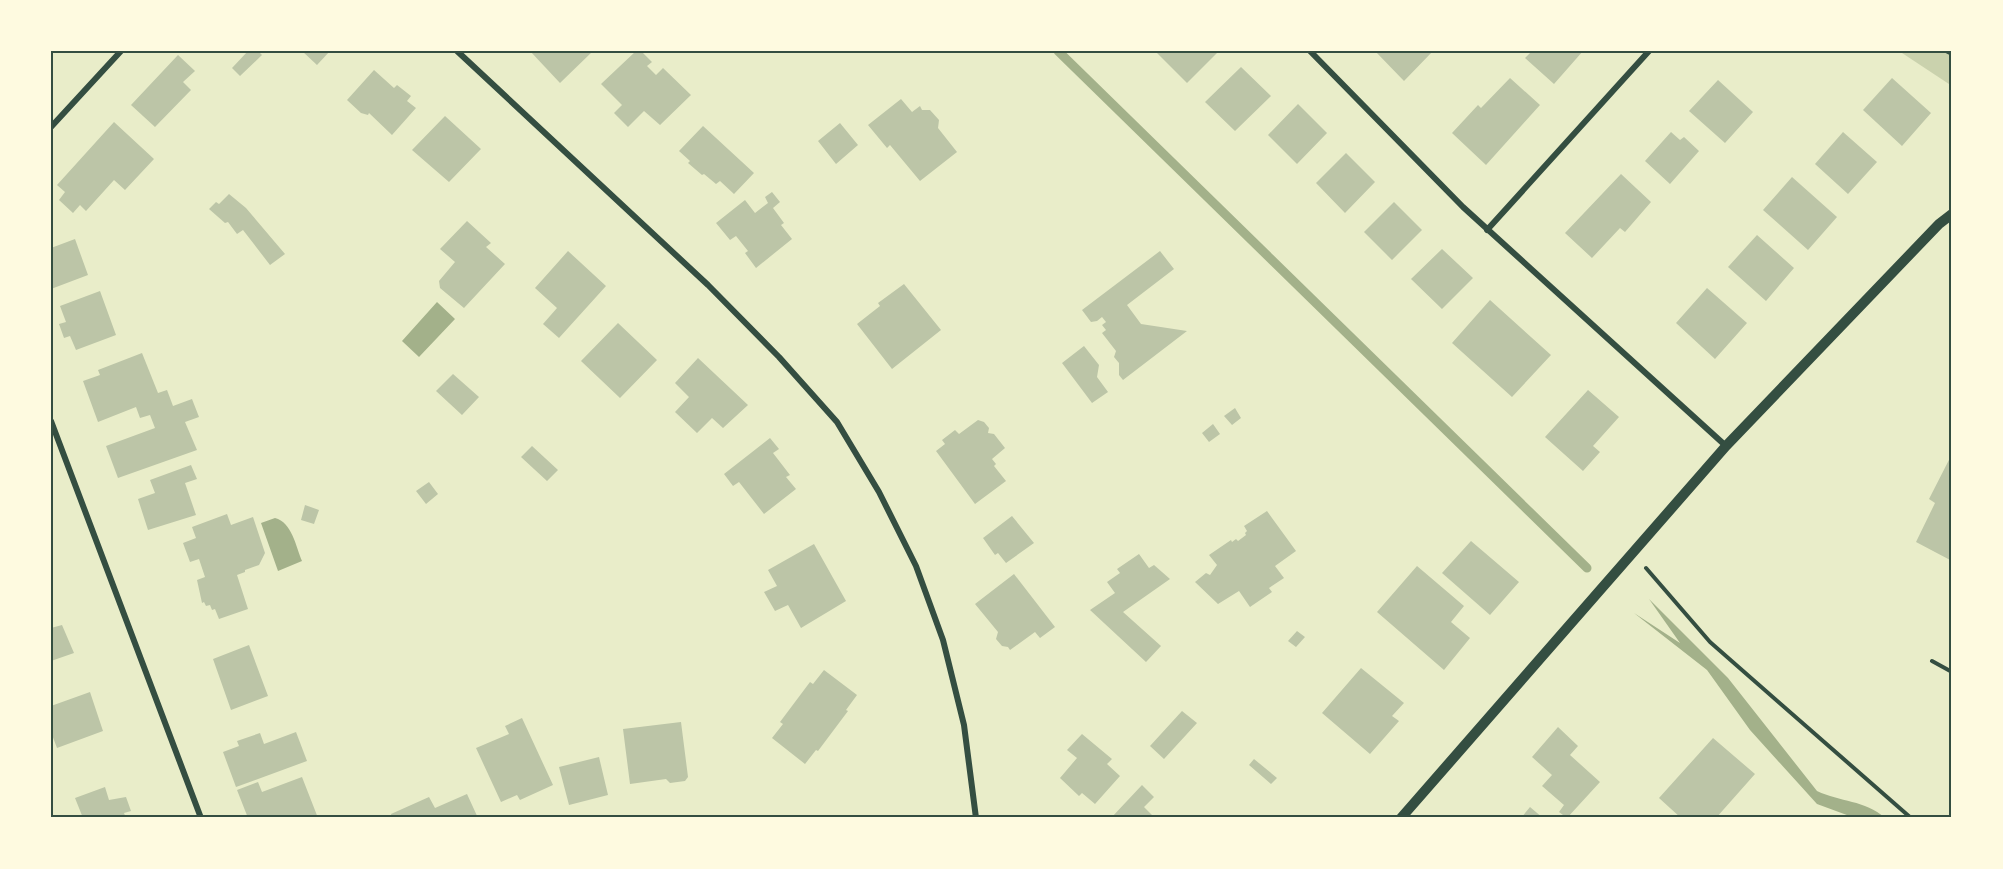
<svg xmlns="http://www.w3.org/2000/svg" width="2003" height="869" font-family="'Public Sans',sans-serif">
<rect width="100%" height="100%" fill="#e9edc9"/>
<path fill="#cad2ad" d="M1899,51H1952V86Z"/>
<path fill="#a3b18a" d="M437,302L455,319L419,357L402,341Z
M275,518C292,522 296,547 302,561L278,571L261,523Z
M1649,599L1728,678L1817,791C1840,802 1865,800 1885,818H1855L1817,804L1750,730L1707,670L1634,613L1680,643Z"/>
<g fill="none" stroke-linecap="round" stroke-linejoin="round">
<path stroke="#a3b18a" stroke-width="9" d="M1058,51L1587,568"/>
</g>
<path fill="#bcc5a7" d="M248,51H258L262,55L240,76L232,68Z
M302,51H330L317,65Z
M530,51H593L560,83Z
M636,51H641L652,62L647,66L656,75L663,68L691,95L660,125L644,111L628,127L614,113L622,105L601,84Z
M1158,51H1219L1187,83L1157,53Z
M1375,51H1433L1404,81Z
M1532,51H1583L1554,84L1525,58Z
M178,55L195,71L183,82L191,90L155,127L131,105Z
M1241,67L1271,96L1235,131L1205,102Z
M374,70L394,88L397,85L411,96L407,101L416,108L392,135L369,113L368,115L361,113L347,100Z
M1510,78L1540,105L1486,165L1452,133L1478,105L1481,108Z
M1892,78L1931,113L1902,146L1863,110Z
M1718,80L1753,112L1725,143L1689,111Z
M901,99L912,112L920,106L922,110H930L939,120L938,128L957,152L920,181L890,145L887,148L868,125Z
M1298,104L1327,133L1297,164L1268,135Z
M445,116L481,149L449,182L412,150Z
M114,122L154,159L125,190L114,180L86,211L80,205L73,213L59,200L65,192L57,185Z
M840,123L858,145L836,164L818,141Z
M703,126L754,173L734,194L720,181L716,184L704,174L702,175L688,163L690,161L679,151Z
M1671,132L1680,140L1684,137L1699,151L1670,184L1645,161Z
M1843,132L1877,162L1848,194L1815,164Z
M1346,153L1375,182L1345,213L1316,183Z
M1621,174L1651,202L1625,232L1620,228L1592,258L1565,233Z
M1792,177L1837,217L1808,250L1763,210Z
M772,192L780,202L773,208L784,223L781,225L792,239L756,268L745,253L748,251L736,236L730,240L716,223L745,200L755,213L768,203L765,197Z
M229,194L246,208L285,254L270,265L243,230L237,234L228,222L225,223L209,209L216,202L219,204Z
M1394,202L1422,230L1392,260L1364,232Z
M467,221L491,243L486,247L505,264L464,308L440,288L439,281L455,262L440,249Z
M1757,235L1794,268L1766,301L1728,267Z
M75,239L88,275L51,289V248Z
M1442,249L1473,278L1442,309L1411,279Z
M568,251L606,286L559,338L543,324L557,308L535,288Z
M1160,251L1174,269L1127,305L1141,324L1187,331L1123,380L1119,375V363L1114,357L1116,351L1102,333L1106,330L1102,325L1106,322L1102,317L1097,321L1091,322L1082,310Z
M904,284L941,330L892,369L857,324L880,306L878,303Z
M1707,288L1747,323L1715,359L1676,323Z
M100,291L116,335L76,350L70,336L64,338L59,324L66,322L60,306Z
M1490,300L1551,355L1512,397L1452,343Z
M618,323L657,360L620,398L581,361Z
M1084,346L1099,365L1097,377L1108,392L1092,403L1062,363Z
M142,353L158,393L167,390L173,406L192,399L199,417L185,422L197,450L118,478L106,446L155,428L150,415L140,418L136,407L98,422L83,381L100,375L98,370Z
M698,358L748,405L723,428L712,418L697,433L675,412L689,397L675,383Z
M453,374L479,397L462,415L436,391Z
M1588,390L1619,417L1593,446L1600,452L1583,471L1545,437Z
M1235,408L1241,418L1232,425L1224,416Z
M978,420L984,422L989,428L988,433L994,434L1005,448L992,459L996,464L994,466L1006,481L975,504L936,451L945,444L942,440L955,430L959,434Z
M1213,424L1220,434L1209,442L1202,433Z
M770,438L779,449L773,453L790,475L786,477L796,489L764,514L739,482L733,486L724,474Z
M532,446L558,470L547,481L521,457Z
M1952,454V561L1916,542L1935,503L1929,499Z
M191,465L197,479L185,483L196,515L148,530L138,499L155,493L150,480Z
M429,482L438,494L426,504L416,491Z
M305,505L319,510L314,524L301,520Z
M1267,511L1296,551L1275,566L1284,578L1269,588L1272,592L1250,607L1239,591L1218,604L1195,582L1206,573L1210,575L1217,565L1209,555L1231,540L1232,542L1236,539L1238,541L1246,535L1245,533L1247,531L1244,526Z
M227,514L231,525L253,517L265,553L259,565L245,570V572L237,575L248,609L219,619L215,609L212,610L210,605L206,606L204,602L202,603L197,580L205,577L199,559L190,562L183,543L196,538L192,527Z
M1012,516L1034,543L1006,563L998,553L995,555L983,538Z
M1471,541L1519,582L1490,615L1442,573Z
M814,544L846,601L801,628L788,605L775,611L764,592L777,586L768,570Z
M1139,554L1149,568L1154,565L1170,579L1123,612L1161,646L1146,662L1090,610L1115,593L1107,582L1120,573L1117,569Z
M1417,566L1464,606L1451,622L1470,638L1444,670L1377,612Z
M1014,574L1055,627L1040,638L1035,632L1010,650L1008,647L1002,646L996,639L998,632L975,604Z
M62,625L74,653L51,661V628Z
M1297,631L1305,637L1296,647L1288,641Z
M249,645L268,696L231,710L213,659Z
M1361,668L1404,703L1392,716L1399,721L1370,754L1322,713Z
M824,670L857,695L846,710L848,711L818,751L816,750L805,764L772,738L783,724L780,722L810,682L813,684Z
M90,692L103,731L57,748L51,732V706Z
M1182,711L1197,723L1164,759L1150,746Z
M522,718L553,785L520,800L517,795L501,802L476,748L509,734L505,726Z
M681,722L688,777L685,781L670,783L666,779L630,784L623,729Z
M1558,727L1578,746L1570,755L1600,782L1567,818L1559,812L1564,805L1542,786L1552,775L1532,757Z
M296,732L307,761L236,787L223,752L239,746L237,741L260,733L264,744Z
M1082,734L1112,759L1107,764L1120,776L1095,804L1082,793L1079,796L1060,778L1077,758L1067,750Z
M1713,738L1755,774L1716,818H1681L1659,798Z
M599,757L608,795L569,805L559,767Z
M1254,759L1277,778L1271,784L1249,765Z
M302,777L318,818H248L237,790L258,782L262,792Z
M1142,785L1154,797L1144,807L1155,818H1111Z
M105,787L109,800L126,797L131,811L124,813L126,818H83L75,798Z
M467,794L478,818H392L391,814L429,797L435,808Z
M1530,807L1543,818H1521Z"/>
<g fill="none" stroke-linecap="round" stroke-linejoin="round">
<path stroke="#344e41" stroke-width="4" d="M1946,51L1952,54
M1646,568L1710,642L1911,818
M1932,661L1952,672"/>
<path stroke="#344e41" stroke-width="6" d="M457,51L708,285L779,357L837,422L879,492L916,566L943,640L964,725L976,818
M1310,51L1463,207L1726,446
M51,127L121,51
M1487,230L1649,51
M51,421L201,818"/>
<path stroke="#344e41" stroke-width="10" d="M1401,818L1726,446L1939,224L1952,214"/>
</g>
<rect width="2003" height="869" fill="none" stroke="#fefae0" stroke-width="105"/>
<rect x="52" y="52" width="1898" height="764" fill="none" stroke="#344e41" stroke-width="2"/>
</svg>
